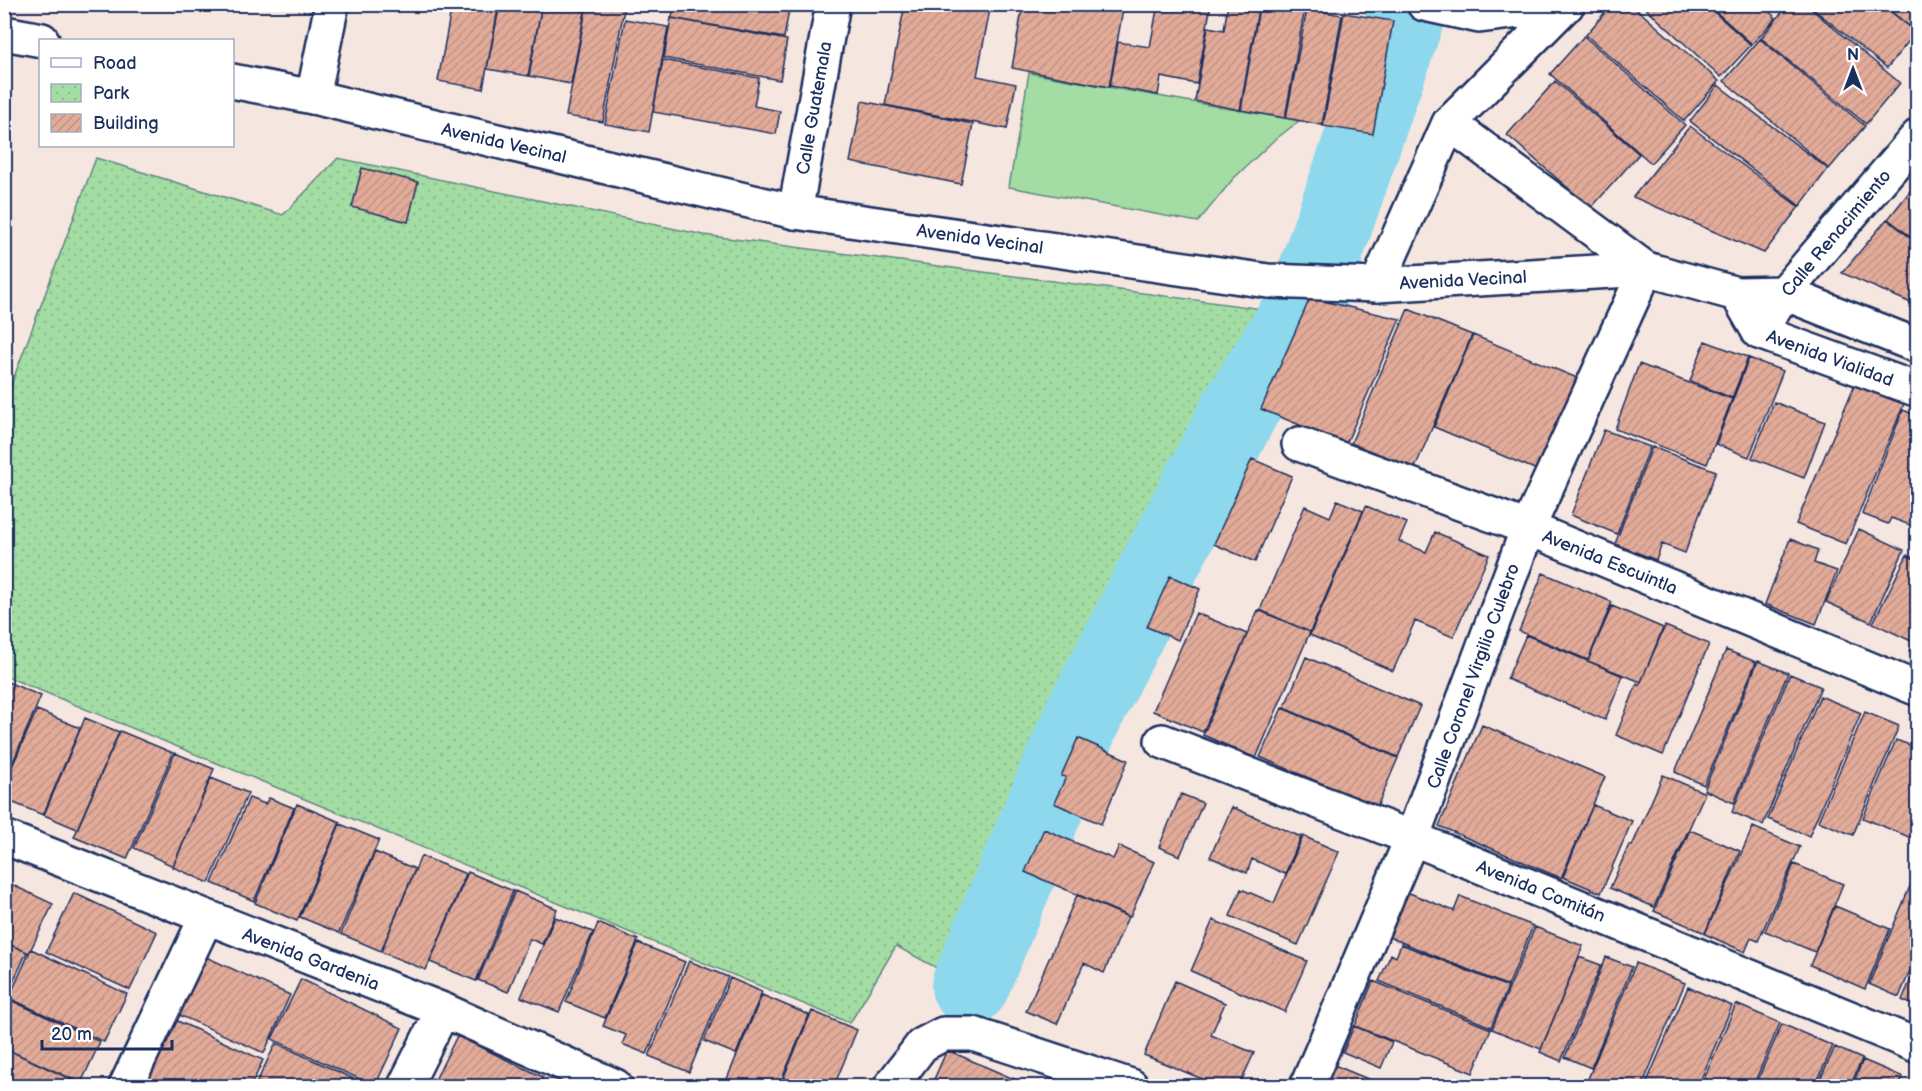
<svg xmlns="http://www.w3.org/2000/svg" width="1922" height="1091" font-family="'Balsamiq Sans',sans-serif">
<defs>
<pattern id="park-dots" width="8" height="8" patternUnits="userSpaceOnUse" patternTransform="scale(1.5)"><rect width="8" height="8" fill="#a3dda3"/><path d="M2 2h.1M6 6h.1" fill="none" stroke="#8cbe8f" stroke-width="1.8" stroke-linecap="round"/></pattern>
<pattern id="building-hatch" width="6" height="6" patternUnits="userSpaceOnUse" patternTransform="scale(1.5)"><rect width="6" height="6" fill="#e2ab99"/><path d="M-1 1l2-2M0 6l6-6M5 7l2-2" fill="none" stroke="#c19386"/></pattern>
</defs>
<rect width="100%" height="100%" fill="#f6e6e0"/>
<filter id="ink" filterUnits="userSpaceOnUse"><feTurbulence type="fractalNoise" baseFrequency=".0167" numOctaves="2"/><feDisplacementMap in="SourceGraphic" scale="12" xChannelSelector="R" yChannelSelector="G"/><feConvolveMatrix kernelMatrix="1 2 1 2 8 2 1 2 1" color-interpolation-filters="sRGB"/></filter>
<g filter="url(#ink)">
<path fill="#a3dda3" stroke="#5f8680" stroke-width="1.5" d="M1029,73L1299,121L1272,142L1233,179L1198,222L1009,187Z"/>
<path fill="url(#park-dots)" stroke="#5f8680" stroke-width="1.5" d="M96,158L283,215L338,158L704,235L1271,310L959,980L896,946L850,1023L5,676L4,404Z"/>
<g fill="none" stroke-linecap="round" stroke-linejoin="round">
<path stroke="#8dd8ed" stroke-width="78" d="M970,986L1082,718L1240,409L1307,301L1410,4"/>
</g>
<path fill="url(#building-hatch)" stroke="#1b2f5e" stroke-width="1.5" d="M452,4H499L483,89L438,81Z
M500,4H542L528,76L487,69Z
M542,4L585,11L571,84L529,76Z
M587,4H625L603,122L566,116Z
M674,4H790L784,38L672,18Z
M905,4H991L977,76L1016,84L1007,129L885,105Z
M1023,4H1124L1109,87L1012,68Z
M1158,4H1211L1197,84L1161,77L1158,95L1110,86L1118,42L1150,47Z
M1228,4H1259L1240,110L1195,101L1208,27L1224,30Z
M1276,4H1287L1305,8L1285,118L1241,110L1259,8L1275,11Z
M1612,4H1631L1719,81L1684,121L1586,35Z
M1641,4H1705L1751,45L1721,77Z
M1707,4H1761L1776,18L1752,44Z
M1789,4H1805L1900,83L1866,124L1761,38Z
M1807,4H1881L1916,32L1887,68Z
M1882,4H1918V33Z
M1307,9L1342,15L1322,125L1286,118Z
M1344,13L1393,21L1373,134L1323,126Z
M671,18L787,40L780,80L664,58Z
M625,19L668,27L649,132L605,124Z
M1584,36L1685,125L1651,163L1550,74Z
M1760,39L1865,126L1829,169L1724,81Z
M663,60L759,78L754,106L780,111L776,134L653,112Z
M1555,81L1639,154L1591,208L1507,135Z
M1718,85L1828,169L1800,206L1690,121Z
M862,101L973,124L961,184L850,162Z
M1690,126L1799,207L1764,253L1633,197Z
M362,168L418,182L408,222L352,207Z
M1918,181V242L1888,219Z
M1887,219L1918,244V306L1842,273Z
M1310,298L1400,319L1346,444L1261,409Z
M1408,309L1472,335L1414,470L1351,443Z
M1473,335L1577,378L1537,470L1434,427Z
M1705,341L1748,357L1732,398L1690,381Z
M1749,358L1783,371L1749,457L1716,444Z
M1639,364L1732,399L1707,464L1615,429Z
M1855,384L1904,404L1846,544L1796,524Z
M1774,402L1825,422L1804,478L1752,458Z
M1903,410L1918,416V528L1891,518L1888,524L1862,514Z
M1604,430L1650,447L1617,534L1571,515Z
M1652,447L1716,471L1685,553L1662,544L1656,560L1615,544Z
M1252,459L1292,476L1255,562L1214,544Z
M1337,500L1363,511L1310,632L1260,610L1305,506L1330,517Z
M1366,506L1407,523L1399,541L1426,552L1435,532L1489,555L1453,637L1415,621L1393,671L1310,635Z
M1859,529L1904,550L1871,622L1826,602Z
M1790,539L1818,550L1814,563L1837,571L1816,624L1765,604Z
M1907,555L1918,561V627L1911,641L1873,623Z
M1543,573L1612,602L1588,660L1519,631Z
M1170,576L1200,589L1178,640L1147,627Z
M1612,606L1663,628L1641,682L1588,661Z
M1258,610L1310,632L1256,758L1203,735Z
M1196,613L1247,634L1203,732L1153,711Z
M1665,626L1709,644L1663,755L1616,735L1637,684L1639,686Z
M1918,633V655L1909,651Z
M1526,635L1623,676L1605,720L1507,679Z
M1726,650L1756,662L1704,785L1675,772Z
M1306,657L1420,706L1398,757L1284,708Z
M1758,661L1788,673L1734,803L1704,790Z
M1790,674L1821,687L1763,825L1732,812Z
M5,681L41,696L4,783V682Z
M1820,696L1861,713L1809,836L1768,819Z
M1282,708L1398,758L1377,807L1260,757Z
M37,710L80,728L43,815L4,799V785Z
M1865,712L1899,726L1853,835L1818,821Z
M85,718L119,732L77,829L44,815Z
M1482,725L1605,777L1561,878L1439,826Z
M120,731L173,753L127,859L74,837Z
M1078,738L1128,760L1101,824L1054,803L1066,777L1061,776Z
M1896,740L1918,748V831L1914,839L1863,818Z
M175,753L214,769L173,866L134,848Z
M1663,775L1705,793L1654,907L1610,888L1629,845L1632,846Z
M211,778L248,793L209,883L173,867Z
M1181,794L1203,803L1180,856L1159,847Z
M249,798L265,804L269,798L294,808L254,901L212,883Z
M297,804L340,822L297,921L255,903Z
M1593,805L1632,821L1601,893L1563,877Z
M1232,807L1301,837L1285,874L1252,859L1247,873L1210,857Z
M340,824L379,840L339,933L300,917Z
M1753,827L1800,847L1758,941L1751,938L1745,952L1705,934Z
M1044,829L1113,859L1119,846L1154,862L1130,917L1025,872Z
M1690,830L1740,851L1705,933L1654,911Z
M1303,836L1339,852L1298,945L1230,916L1241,889L1274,903Z
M375,852L415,869L381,951L341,934Z
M421,856L466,874L426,970L381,952Z
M1794,864L1843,884L1815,952L1765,931Z
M468,872L513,891L476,981L430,962Z
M1916,872L1918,952L1899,997L1869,984Z
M4,881L53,904L29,953L4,942Z
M515,891L557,909L542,944L530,939L508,992L478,980Z
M1407,892L1454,911L1460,896L1533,926L1508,986L1389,937Z
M74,893L157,932L130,990L46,952Z
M1077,895L1128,917L1104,973L1084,963L1057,1024L1026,1011Z
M1835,906L1890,929L1865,989L1810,965Z
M555,917L593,932L559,1012L521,997Z
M1213,920L1307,961L1285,1012L1191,971Z
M598,923L638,940L605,1018L566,1002Z
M1535,927L1583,946L1541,1049L1492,1029Z
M4,942L27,952L6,997H4Z
M638,943L685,962L647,1054L622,1044L626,1035L603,1026Z
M1401,944L1508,987L1491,1027L1379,981L1391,954L1396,957Z
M31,949L127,994L104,1042L9,998Z
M206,957L290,995L264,1053L179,1015Z
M1579,957L1601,965L1561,1061L1540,1052Z
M1606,957L1632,967L1591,1068L1565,1057Z
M689,961L728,977L689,1072L649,1056Z
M1918,962V1007L1902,1000Z
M1636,963L1685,983L1642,1086H1585Z
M730,978L762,992L736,1054L704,1041Z
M301,979L402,1028L375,1086L272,1039Z
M1175,981L1225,1003L1211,1035L1254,1053L1239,1086H1219L1144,1055Z
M1373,981L1491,1029L1473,1073L1355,1026Z
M1688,987L1732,1006L1698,1086H1645Z
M762,995L809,1015L779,1086H724Z
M4,997L100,1042L81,1083L4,1048Z
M1736,1004L1780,1023L1753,1086H1701Z
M812,1011L857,1030L834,1086H780Z
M171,1018L263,1060L251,1086H139Z
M1782,1024L1833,1046L1815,1086H1755Z
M1354,1026L1392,1042L1381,1068L1343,1052Z
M457,1036L543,1077L538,1086H432Z
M276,1043L369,1086H255Z
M1835,1047L1862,1059L1850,1086H1817Z
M4,1048L81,1084L79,1086H4Z
M947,1050L1030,1086H931Z
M1863,1060L1903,1077L1899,1086H1852Z
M1334,1065L1385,1086H1325Z
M1913,1079L1918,1081V1086H1910Z"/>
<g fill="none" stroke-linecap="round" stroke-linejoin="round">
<g stroke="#1b2f5e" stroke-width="38">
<path id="street" d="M1424,4L1479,16L1567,5
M313,97L332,4
M795,212L833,4
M1377,285L1449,123L1567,4
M1759,332L1784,293L1918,136
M1299,444L1528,528L1918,689
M1162,741L1412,838L1918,1046
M4,837L443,1010L615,1086
M126,1086L206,918
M405,1086L443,1010
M891,1086L922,1045L943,1034H973L1131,1086
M1307,1086L1412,838L1528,528L1646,269L1449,123"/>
</g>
<g stroke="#1b2f5e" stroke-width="38">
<path id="secondary" d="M4,33L42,40
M232,81L313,97L795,212L1268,281L1377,285L1646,269L1737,294L1784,293L1918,346
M1737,294L1759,332L1918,390"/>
</g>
<use href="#street" stroke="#fff" stroke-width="33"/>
<use href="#secondary" stroke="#fff" stroke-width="33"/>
</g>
</g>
<g text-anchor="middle" stroke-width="4.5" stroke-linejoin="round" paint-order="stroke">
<g font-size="18" fill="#1b2f5e" stroke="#fff">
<text transform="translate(814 108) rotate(-80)" y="6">Calle Guatemala</text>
<text transform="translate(504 143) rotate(13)" y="6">Avenida Vecinal</text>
<text transform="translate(1836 233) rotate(-50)" y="6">Calle Renacimiento</text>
<text transform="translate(980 239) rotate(8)" y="6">Avenida Vecinal</text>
<text transform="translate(1463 280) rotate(-3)" y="6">Avenida Vecinal</text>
<text transform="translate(1830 358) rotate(20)" y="6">Avenida Vialidad</text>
<text transform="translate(1610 562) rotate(22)" y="6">Avenida Escuintla</text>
<text transform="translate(1473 676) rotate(-70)" y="6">Calle Coronel Virgilio Culebro</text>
<text transform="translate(1541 891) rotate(22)" y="6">Avenida Comitán</text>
<text transform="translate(311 959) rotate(21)" y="6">Avenida Gardenia</text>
</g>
</g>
<rect width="1922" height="1091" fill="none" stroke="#fff" stroke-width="24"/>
<rect x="12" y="12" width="1898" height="1067" fill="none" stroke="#1b2f5e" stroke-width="2" filter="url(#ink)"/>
<rect x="39" y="39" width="195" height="108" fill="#ffffff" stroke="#a4acbf" stroke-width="1.5"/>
<rect x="51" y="58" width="30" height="9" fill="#ffffff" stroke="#a4acbf" stroke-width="1.5"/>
<text x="93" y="69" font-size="18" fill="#1b2f5e">Road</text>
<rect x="51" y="84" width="30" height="18" fill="url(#park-dots)" stroke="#a4acbf" stroke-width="1.5"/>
<text x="93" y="99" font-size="18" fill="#1b2f5e">Park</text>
<rect x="51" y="114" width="30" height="18" fill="url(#building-hatch)" stroke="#a4acbf" stroke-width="1.5"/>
<text x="93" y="129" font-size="18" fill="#1b2f5e">Building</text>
<g transform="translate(1853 69)" stroke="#ffffff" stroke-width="4.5" paint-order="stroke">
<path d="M0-4.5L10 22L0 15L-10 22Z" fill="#1b2f5e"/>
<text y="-9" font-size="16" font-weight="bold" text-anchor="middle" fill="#1b2f5e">N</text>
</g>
<path d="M42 1040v9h130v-9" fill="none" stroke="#1b2f5e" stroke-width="3"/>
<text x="51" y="1040" font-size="18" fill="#1b2f5e" stroke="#ffffff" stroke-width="4.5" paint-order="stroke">20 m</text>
</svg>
